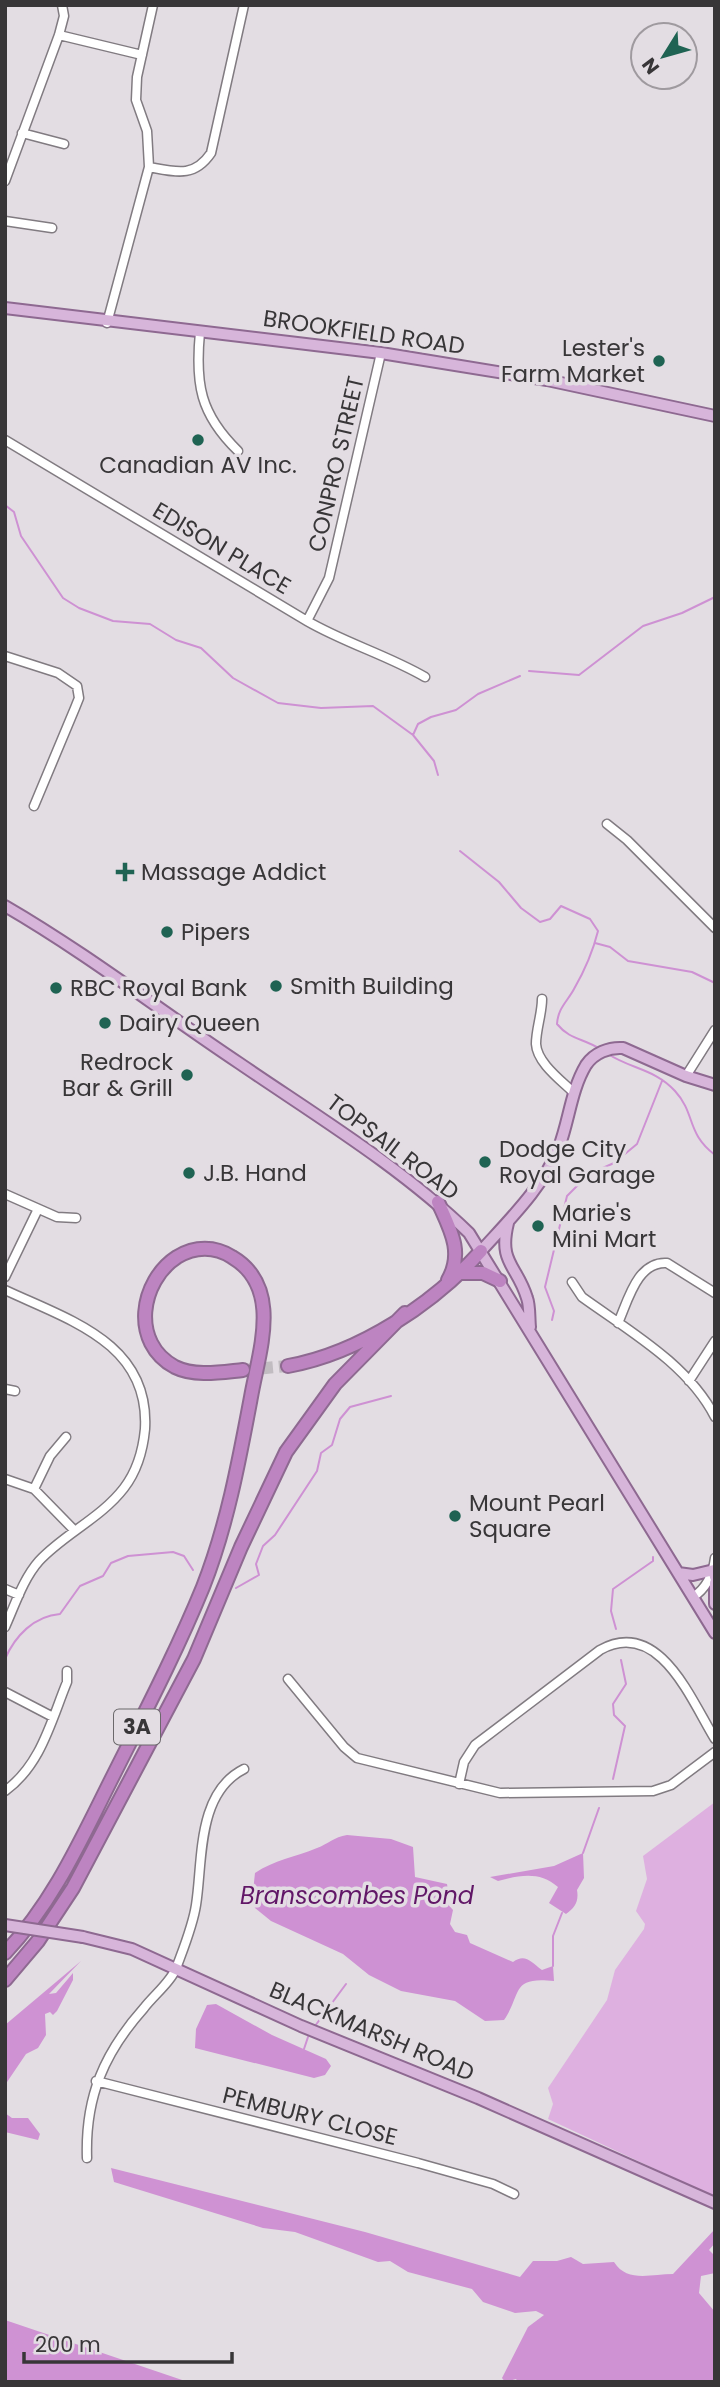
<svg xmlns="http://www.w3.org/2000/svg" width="720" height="2387" font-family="Poppins,sans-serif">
<rect width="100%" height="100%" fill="#e3dde3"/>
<path fill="#deb0e0" d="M715,1802V2197L548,2119L553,2104L548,2088L607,2000L615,1970L644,1929L645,1924L636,1911L647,1879L643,1856Z"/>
<path fill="#cf92d3" d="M81,1961L49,1994L56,1993L73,1973V1980L57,2011L53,2015L50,2012L45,2014L46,2035L38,2048L26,2054L5,2085V2025Z
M5,2113L12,2118H28L40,2134L38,2140L5,2132Z
M111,2168L365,2232L520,2277L533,2261H557L571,2257L583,2264L614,2262C627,2283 651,2274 673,2274L715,2229V2243L709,2250L715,2256V2273L701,2276L699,2293L715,2312V2382H518L516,2379L505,2382L502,2378L528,2327L544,2315L536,2311L515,2313L483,2302L472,2289L408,2272L390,2261L378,2262L295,2232L263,2228L114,2182Z
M5,2320L188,2382H5Z"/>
<path fill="#ce91d3" d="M347,1835L391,1839L413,1847L415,1877L447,1884L448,1890L439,1894L453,1910L450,1924L455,1932L467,1935L470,1943L513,1962C525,1953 531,1962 542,1970L553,1966L554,1981C510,1976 522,1994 504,2020L485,2021L455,2001L401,1991L369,1975L343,1954L271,1921L255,1908L252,1900L255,1873C274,1860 295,1857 317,1848C328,1844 334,1837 347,1835Z
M583,1853L584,1878L577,1890C579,1901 575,1908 566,1914L549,1903L558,1887C540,1871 520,1875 498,1881L490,1877L554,1866Z
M216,2004L272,2035L326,2059L331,2066L325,2075L314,2078L195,2048L196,2029L207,2005Z"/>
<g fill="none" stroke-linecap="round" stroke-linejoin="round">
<path stroke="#ce91d3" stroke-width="2" d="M5,505L14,512L21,536L63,598L79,608L113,621L150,624L176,640L201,648L233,678L278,703L321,708L373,706L413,735L434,761L438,775
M529,671L579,675L643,626L682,613L715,597
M413,735L418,724L431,717L456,710L478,694L520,676
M460,851L499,882L521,908L540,922L550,919L561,906L590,919L598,931C593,951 585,970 574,989C567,1002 558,1008 557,1024C570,1040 583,1038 600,1049
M595,943L610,947L628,961L692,972L715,983
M608,1054C631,1069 655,1069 675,1091C696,1114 686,1133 715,1155
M552,1320L554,1311L545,1287L567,1196L589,1174L614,1163L637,1144L662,1081
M236,1588L259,1575L256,1564L263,1546L275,1535L317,1471L321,1453L332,1445L340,1419L350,1407L391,1396
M616,1629L611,1611L613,1589L653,1561V1557
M5,1659C15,1636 34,1616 60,1614L80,1586L103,1576L111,1563L128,1556L173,1552L184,1556L193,1570
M613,1779L625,1726L614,1715L613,1704L626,1684L621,1660
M583,1853L599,1808
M553,1966V1936L562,1913
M315,2026L346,1984
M304,2049L308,2037"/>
<path stroke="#c1bcc1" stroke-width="12" stroke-dasharray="12 6" stroke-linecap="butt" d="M243,1370L288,1366"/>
<g stroke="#817b81" stroke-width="11">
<path id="minor" d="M59,35L142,55
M22,133L64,144
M149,167C176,172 194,178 211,153L244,5
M5,181L59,35L64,16L62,5
M5,221L52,228
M107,323L149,167L147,131L136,100L137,77L153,5
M200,332C195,384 200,414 238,451
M5,440L307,621C345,643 387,655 425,677
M307,621L329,578L381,353
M5,656L58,673L77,686L79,698L75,708L34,806
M607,824L627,840L715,928
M542,999C542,1014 536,1029 536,1044C537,1063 562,1081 574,1093
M686,1076L715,1030
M5,1194L57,1217L76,1218
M5,1277L38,1209
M572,1282L582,1297C629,1331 688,1364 715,1417
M5,1290C69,1320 150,1343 145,1429C143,1450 137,1471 124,1488C101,1518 64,1534 39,1561C23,1579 15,1605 5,1627
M618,1323C628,1301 637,1261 667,1263L715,1293
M689,1381L715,1341
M5,1389L15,1391
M5,1479L34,1489L75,1531
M34,1489L50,1456L66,1437
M5,1589L19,1595
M693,1597C707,1588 713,1574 715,1558
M288,1679L344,1747L357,1758L500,1793L653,1791L671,1785L715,1752
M5,1692L53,1717
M459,1784L464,1762L475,1745L600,1650C659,1617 691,1700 715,1739
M5,1791C41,1765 51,1721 67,1682V1671
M96,2081L418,2163L493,2184L514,2194
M87,2158C85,2097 104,2053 144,2008C154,1995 172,1981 177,1966C184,1947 193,1925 196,1905C203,1862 196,1793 244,1769"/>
</g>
<g stroke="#8e6991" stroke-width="14">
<path id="major" d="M5,308L381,353L547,380L715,416
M5,906C86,953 161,1011 239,1063C318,1117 401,1167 469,1233L715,1633
M508,1223C498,1263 517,1265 527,1298C530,1306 529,1318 530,1327
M481,1251C509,1220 544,1186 559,1147C569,1121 571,1090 586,1065C594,1053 609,1047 623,1048L686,1076L715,1085
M678,1573L693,1575L714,1570L715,1577
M715,1583V1604
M83,1937L132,1949L301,2026L478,2098L715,2203"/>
</g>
<g stroke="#8e6991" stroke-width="16">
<path id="highway" d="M438,1202C450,1229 464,1252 448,1280
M460,1273H483L500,1281
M288,1366C360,1353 433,1304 481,1251
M5,1953C52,1904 80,1842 110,1782C142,1718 176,1653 203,1587C227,1526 239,1461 251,1397C259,1351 283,1287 232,1257C215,1246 195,1246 177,1257C140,1281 130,1343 175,1367C195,1377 222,1372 243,1370
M5,1980L38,1941L73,1888L194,1659L241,1547L286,1452L335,1384L405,1313"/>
</g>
<use href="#minor" stroke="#fff" stroke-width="8"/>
<use href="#major" stroke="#d7b5da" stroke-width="10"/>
<use href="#highway" stroke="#bd84c1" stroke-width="12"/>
<g stroke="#8e6991" stroke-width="14" stroke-linecap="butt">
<path id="major-bridge" d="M5,1925L83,1937"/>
</g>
<use href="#major-bridge" stroke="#d7b5da" stroke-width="10"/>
</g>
<g fill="#1f6353" stroke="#e3dde3" stroke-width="2.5">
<circle cx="659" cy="361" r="7"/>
<circle cx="198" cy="440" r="7"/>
<path d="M121.5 861.5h7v7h7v7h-7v7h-7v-7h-7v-7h7z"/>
<circle cx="167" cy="932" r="7"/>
<circle cx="276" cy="986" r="7"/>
<circle cx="56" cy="988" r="7"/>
<circle cx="105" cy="1023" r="7"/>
<circle cx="187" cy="1075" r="7"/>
<circle cx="485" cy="1162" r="7"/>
<circle cx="189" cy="1173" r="7"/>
<circle cx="538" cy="1226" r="7"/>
<circle cx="455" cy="1516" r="7"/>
</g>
<g text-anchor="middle" stroke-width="7" stroke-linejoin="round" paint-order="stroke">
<rect fill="#e3dde3" stroke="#6b686b" stroke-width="2" x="114" y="1709.5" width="46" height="35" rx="5"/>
<g font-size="21" font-weight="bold" fill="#383638">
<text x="137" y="1734">3A</text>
</g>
<g font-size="23" fill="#383638" stroke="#e3dde3">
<text transform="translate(364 332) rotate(8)" y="8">BROOKFIELD ROAD</text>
<text transform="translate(336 464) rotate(-77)" y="8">CONPRO STREET</text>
<text transform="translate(222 548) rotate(31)" y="8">EDISON PLACE</text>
<text transform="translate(393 1147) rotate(37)" y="8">TOPSAIL ROAD</text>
<text transform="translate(372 2031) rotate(23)" y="8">BLACKMARSH ROAD</text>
<text transform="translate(310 2116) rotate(14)" y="8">PEMBURY CLOSE</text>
</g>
<g font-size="23" fill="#383638" stroke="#e3dde3" text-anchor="start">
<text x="645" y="356" text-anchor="end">Lester's<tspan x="645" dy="26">Farm Market</tspan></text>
<text x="198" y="473" text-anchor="middle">Canadian AV Inc.</text>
<text x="141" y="880">Massage Addict</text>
<text x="181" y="940">Pipers</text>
<text x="290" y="994">Smith Building</text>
<text x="70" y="996">RBC Royal Bank</text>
<text x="119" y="1031">Dairy Queen</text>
<text x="173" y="1070" text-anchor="end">Redrock<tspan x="173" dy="26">Bar &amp; Grill</tspan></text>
<text x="499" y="1157">Dodge City<tspan x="499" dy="26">Royal Garage</tspan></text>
<text x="203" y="1181">J.B. Hand</text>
<text x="552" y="1221">Marie's<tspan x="552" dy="26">Mini Mart</tspan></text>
<text x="469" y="1511">Mount Pearl<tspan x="469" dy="26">Square</tspan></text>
</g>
<g font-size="24" font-style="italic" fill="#611767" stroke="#e3dde3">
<text x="357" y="1904">Branscombes Pond</text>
</g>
</g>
<rect width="720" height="2387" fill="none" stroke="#383638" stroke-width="14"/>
<g transform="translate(664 56) rotate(233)"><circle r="33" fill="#e3dde3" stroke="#9f9a9f" stroke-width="2"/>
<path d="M0-5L12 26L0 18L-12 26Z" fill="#1f6353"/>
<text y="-10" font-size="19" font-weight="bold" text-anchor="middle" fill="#383638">N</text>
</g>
<path d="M24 2352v10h208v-10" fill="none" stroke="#383638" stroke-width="3.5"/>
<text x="35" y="2352" font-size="21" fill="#383638" stroke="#e3dde3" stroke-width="5" paint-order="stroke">200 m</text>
</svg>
